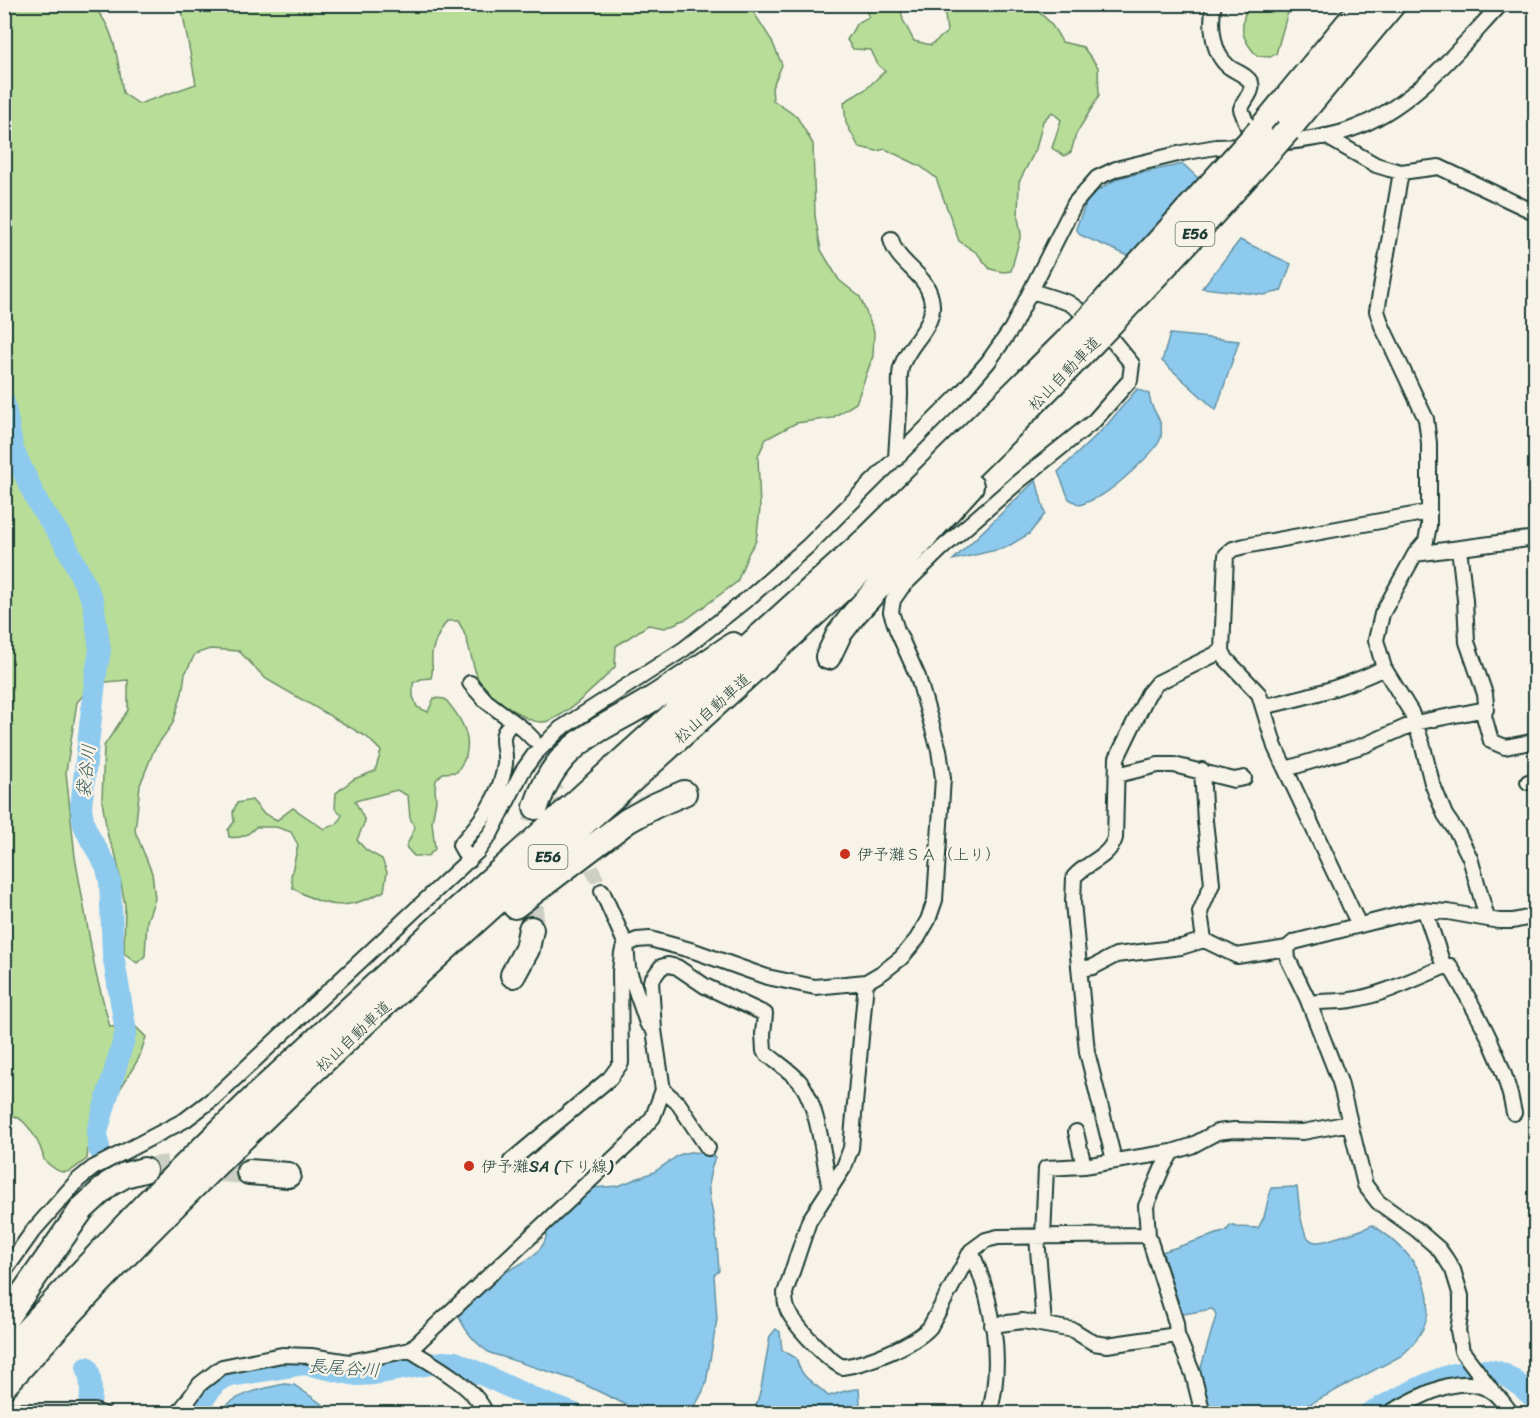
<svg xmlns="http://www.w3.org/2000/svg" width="1540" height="1418" font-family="Sriracha,'Klee One',sans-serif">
<rect width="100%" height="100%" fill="#f7f3e8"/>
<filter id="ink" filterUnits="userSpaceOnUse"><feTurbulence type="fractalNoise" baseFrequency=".0167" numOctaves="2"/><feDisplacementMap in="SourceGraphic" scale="12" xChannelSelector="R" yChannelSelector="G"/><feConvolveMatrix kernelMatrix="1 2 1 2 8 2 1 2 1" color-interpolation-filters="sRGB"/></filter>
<g filter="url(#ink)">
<path fill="#b7dd98" stroke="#6b8d66" stroke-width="1.5" d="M7,5L86,4C114,14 119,67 123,93L139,104L196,84L181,5H749L772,41L782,65L772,88L773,100L797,117L813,144L815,216L821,250L839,280L860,297L874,332L873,356L856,403L832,418L796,423L766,439L758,456L760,509L756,541L749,552L737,582L688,618L665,628L648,625L616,646L615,667C602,681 562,721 543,722C531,723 520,714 510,708C500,702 485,692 479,681C470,661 470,639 458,621H447C440,631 434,642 432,653C431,663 434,669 431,678L421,679L413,683V696L417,707L428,712L434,698L445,699C458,714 472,734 466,755C465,760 460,766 457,772L443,773L436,780L435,789L436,800L432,822L435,849L428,856H414L406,847L415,827L410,818L408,796L397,790L355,801L365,821L357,840L366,850L382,859L387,872L384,891C349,910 328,910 293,888L291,876L298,845L291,832L276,827H256C248,835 241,839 229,837L228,830L234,822L233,812L237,803L252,800L263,813L277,820L293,808L324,829L337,824L342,815L335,808L336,793L354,779L375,771L381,751L367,737L266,679L239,651L210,649L195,654L185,674L182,693L173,723L154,750L140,785L135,831L152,873L155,899L147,921L145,956L137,963L124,953L125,905L116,856L108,837L102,801L104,746L128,710V680L95,683L77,702L66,772L75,857L96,974L110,1027L134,1025L146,1037L139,1058L110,1106L90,1127L87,1159C67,1174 64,1179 44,1160C42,1147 28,1120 14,1116C11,1115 8,1116 5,1116L4,6Z
M863,5H900L903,20L914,41L931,45L947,32L944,5H1025C1044,12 1053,25 1062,42L1083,47L1098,67L1099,96L1076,134L1071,152L1064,156L1052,148L1061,120L1052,112L1043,121L1036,149L1019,182L1018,218L1021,234L1011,271L1003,272L990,269L977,253L959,241L936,178L920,166L885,149L877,151L859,147L846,123L844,102L866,89L885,71L878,65L871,50L853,49L847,40L857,23L869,17Z
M1247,5H1268L1280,12L1286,5H1296L1287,15L1276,54L1270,57L1257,56C1240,37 1240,29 1247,5Z"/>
<path fill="#8ecaee" stroke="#6292a4" stroke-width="1.5" d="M1183,164L1199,179L1129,256L1080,235L1076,228L1089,196L1118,178Z
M1240,240L1291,264L1281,291L1264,295L1202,288Z
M1170,334L1239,341L1216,410L1162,361Z
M1137,389L1149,394C1150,412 1164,416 1161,437C1159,450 1114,488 1102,495C1095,499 1087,502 1080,505L1069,499L1058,472L1106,426Z
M1036,480L1045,514L1029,534L1005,548L953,560Z
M689,1152L705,1153L715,1157C703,1190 711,1196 715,1228C717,1242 718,1257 719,1271L714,1275L717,1319L706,1383L703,1391L696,1404L686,1411V1413H643L575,1380L490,1353C476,1344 465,1331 458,1315L459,1309L499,1273H504C523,1263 550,1251 547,1226L592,1188L618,1186L654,1172L679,1155Z
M1297,1187C1299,1200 1300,1236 1312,1241C1319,1244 1328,1240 1335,1238C1348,1234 1360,1232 1372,1225C1422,1255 1454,1311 1401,1356L1293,1413H1208L1197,1372L1200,1371L1216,1316L1215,1312L1212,1309L1184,1314L1181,1310L1162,1252L1226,1231L1231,1225L1236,1227L1258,1228L1264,1217L1271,1188Z
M776,1329L780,1332L782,1350L796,1358C802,1381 815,1382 828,1396C839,1394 849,1388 859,1389L860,1403L855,1413H754L761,1389L770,1336Z
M284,1384L294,1385L335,1413H218C235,1394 260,1389 284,1384Z"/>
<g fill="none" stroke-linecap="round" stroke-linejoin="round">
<path stroke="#8ecaee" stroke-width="22" d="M4,402L13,450L38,503L65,543L93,601L100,650L96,673L81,807L84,825L91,840L106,865L110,881L113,954L126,1032L97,1132L99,1149
M87,1367C93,1383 91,1397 89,1414
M193,1414L215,1383L224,1377L305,1364L356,1375L374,1374L443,1362H455L537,1400L575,1414
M1368,1414C1402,1397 1460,1360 1498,1372C1512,1376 1524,1390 1536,1399"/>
<path stroke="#cccfc4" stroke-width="14" stroke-dasharray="14 7" stroke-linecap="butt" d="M533,740L568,816
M583,849L602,891"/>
<path stroke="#cccfc4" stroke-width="24" stroke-dasharray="24 12" stroke-linecap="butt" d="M531,929L536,807
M144,1170L170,1167L249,1172"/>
<g stroke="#1f3d34" stroke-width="18">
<path id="minor" d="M1214,4C1210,23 1212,53 1228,66C1235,72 1247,75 1251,83C1254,92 1243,101 1241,109L1254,144
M1325,136L1376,165L1389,169L1401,172L1439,167L1536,213
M1276,143C1300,141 1326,138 1349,130C1413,108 1456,52 1501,4
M1401,172L1377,311L1382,326L1426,419L1429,443V526L1426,541L1415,554L1382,614L1376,640L1384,668L1411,712L1422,743L1432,783L1445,815L1458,834L1470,858L1487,918
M891,239C896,263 926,273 931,298C938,327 908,342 901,368C899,376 900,387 900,395C899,417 897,438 896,459
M1459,548L1465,600L1467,642L1485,694L1486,704L1484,716L1491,741L1505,747L1536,741
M1415,554L1536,538
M470,683L486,701L523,729L533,739
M1264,704L1271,705C1310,696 1348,686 1384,668
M1286,769L1365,745L1415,723L1486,709
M1202,770L1205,821L1211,874L1212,884L1200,912L1204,940
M1117,775L1158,765H1174L1234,780L1244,778
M1528,782L1536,780
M469,861L460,845C480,823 501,796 505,764C507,746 495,737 513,722
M602,891L626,945L628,968L647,1023L654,1030L651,981L661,967L668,965L677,967L705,986L765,1014L763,1034L764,1051C775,1062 790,1070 800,1082C818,1104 824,1161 830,1190
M1425,911L1444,967
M1359,925L1275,747L1259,694L1226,659L1222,651L1226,555L1233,549L1245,546L1429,512
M1080,969L1093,967L1116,955L1181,947L1204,940L1237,956L1287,948
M866,982L851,1148L844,1167L809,1221L785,1293C785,1301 786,1310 791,1316C801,1332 826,1358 842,1367C866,1364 914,1345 930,1327L971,1251L986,1240L998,1237L1148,1235L1176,1323L1177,1335L1193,1374L1203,1414
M1309,1003C1323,1001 1337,1002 1351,1000C1383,995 1414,979 1444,967L1450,966C1477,1013 1505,1060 1514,1113
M663,1090L678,1103L708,1148
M1076,1132L1084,1166
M1114,1160L1087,1052L1073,902L1074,877C1087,862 1109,858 1115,838L1117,758L1148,694L1157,683L1222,651
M511,1161L610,1078L621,1063L620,972L622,953L626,945L637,940L650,939L694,951L767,977L815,987L866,982L883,972L901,958L917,939L928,920L935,900L943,778L939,750L918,677L897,630L891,612L893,600L902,587L941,549L1019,481L1094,421L1130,380L1132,364L1099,324L1069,303L1032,291
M1148,1235L1146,1206L1162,1169L1172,1152L1191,1146L1217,1132L1234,1130L1303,1132L1350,1123
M1037,1237L1044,1325
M1043,1237L1046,1168L1084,1166L1172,1152
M971,1251C993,1300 1004,1361 989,1414
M4,1272L33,1231L78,1180L93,1168L185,1120L214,1098L477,852L491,833L522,772L534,755L560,729L684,649L751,596L808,546L963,391L988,362L1012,328L1075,203L1097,178L1116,169L1182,153L1216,147L1245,146
M992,1325L1023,1321L1073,1330L1094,1343L1107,1345L1177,1335
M1493,1392L1462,1351L1458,1330L1461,1311V1296L1453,1270L1446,1259L1439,1249L1416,1229L1378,1202L1365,1185L1340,1082L1307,998L1288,959L1287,948L1294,942L1419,910L1448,912L1499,921H1513L1536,916
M4,1411H94L103,1414
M178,1414L200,1384L222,1367L282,1355L311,1356L349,1362L410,1350
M486,1414C476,1387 433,1364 410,1350L630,1143L653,1117L663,1090L654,1030
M1387,1414C1417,1399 1460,1369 1493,1392C1500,1397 1506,1407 1512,1414"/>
</g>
<g stroke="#1f3d34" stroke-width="28">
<path id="motorway" d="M1288,130L1393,4
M1259,131L1364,4
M828,657L839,634L855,613L971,486
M536,807C557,742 597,733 649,701C678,683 705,664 733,645
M515,906L627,821L654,806L684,793
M513,975L527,949L531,929
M249,1172L288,1175
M4,1321L82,1209L109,1184L125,1175L144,1170
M4,1355L146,1204L259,1093L445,921L867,539L1085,323
M4,1386C341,1007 750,703 1099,336"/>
</g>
<use href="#minor" stroke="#f7f3e8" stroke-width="14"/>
<use href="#motorway" stroke="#f7f3e8" stroke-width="24"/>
<g stroke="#1f3d34" stroke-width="28" stroke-linecap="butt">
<path id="motorway-bridge" d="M1085,323L1259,131
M1099,336L1194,235L1288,130"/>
</g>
<use href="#motorway-bridge" stroke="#f7f3e8" stroke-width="24"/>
</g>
</g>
<g fill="#c8321e" stroke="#f7f3e8" stroke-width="2">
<circle cx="845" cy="854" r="6"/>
<circle cx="469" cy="1166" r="6"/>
</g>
<g text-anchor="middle" stroke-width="4.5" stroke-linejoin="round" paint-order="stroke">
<g fill="#f7f3e8" stroke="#60746a" stroke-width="1.5">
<rect x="1175.5" y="222" width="39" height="24" rx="4.5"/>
<rect x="528.5" y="845" width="39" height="24" rx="4.5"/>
</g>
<g font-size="15" font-weight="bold" fill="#1f3d34">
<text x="1195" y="239">E56</text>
<text x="548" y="862">E56</text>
</g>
<g font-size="16" fill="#1f3d34" stroke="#f7f3e8">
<text transform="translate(1064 373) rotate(-46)" y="6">松山自動車道</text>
<text transform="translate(712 708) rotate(-42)" y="6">松山自動車道</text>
<text transform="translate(353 1036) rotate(-43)" y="6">松山自動車道</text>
</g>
<g font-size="16" fill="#1f3d34" stroke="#f7f3e8" text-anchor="start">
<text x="857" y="860">伊予灘ＳＡ（上り）</text>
<text x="481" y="1172">伊予灘SA (下り線)</text>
</g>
<g font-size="18" font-style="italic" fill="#355959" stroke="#f7f3e8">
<text transform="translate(86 771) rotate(-83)" y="6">袋谷川</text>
<text transform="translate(344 1368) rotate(4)" y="6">長尾谷川</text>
</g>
</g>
<rect width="1540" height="1418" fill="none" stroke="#f7f3e8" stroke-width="24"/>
<rect x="12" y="12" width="1516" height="1394" fill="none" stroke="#1f3d34" stroke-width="2" filter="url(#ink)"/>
</svg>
